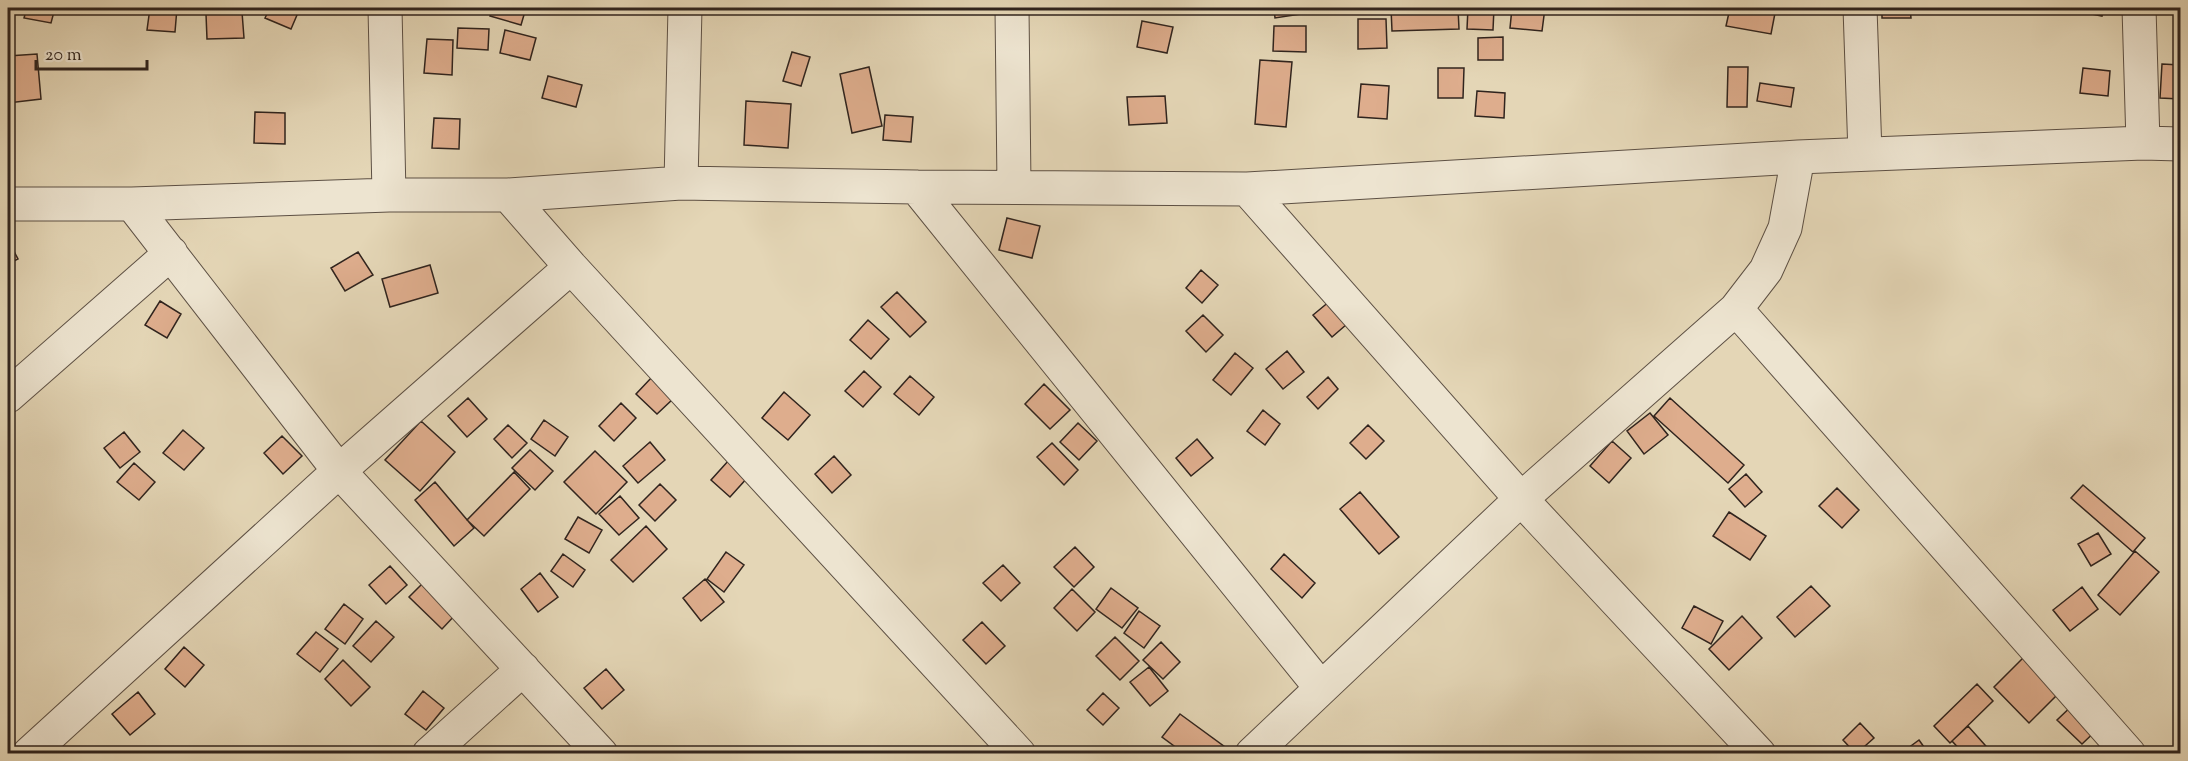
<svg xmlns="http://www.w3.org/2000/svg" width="2188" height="761" font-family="'Sorts Mill Goudy',serif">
<rect width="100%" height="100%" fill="#e4d6b6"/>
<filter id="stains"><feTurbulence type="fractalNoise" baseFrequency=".00333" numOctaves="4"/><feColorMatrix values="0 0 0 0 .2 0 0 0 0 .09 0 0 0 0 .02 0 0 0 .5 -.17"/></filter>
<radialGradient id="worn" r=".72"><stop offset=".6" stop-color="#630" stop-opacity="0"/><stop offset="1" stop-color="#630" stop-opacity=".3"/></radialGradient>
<path fill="#dead8d" stroke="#30241e" stroke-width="1.5" d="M27,8H55L51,23L24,18Z
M150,8H177L175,32L147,30Z
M270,8H300L291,29L265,18Z
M493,8H526L521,25L490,16Z
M1274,8H1320V11L1275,18Z
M1391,8H1458L1459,29L1392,31Z
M1468,8H1494L1493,30L1467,29Z
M1512,8H1545L1542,31L1510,28Z
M1730,8H1776L1771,34L1726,26Z
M1882,8H1910L1911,18H1882Z
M1964,8H1998L1997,14L1964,12Z
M2063,8H2104L2102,16Z
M242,12L244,38L207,39L206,14Z
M1358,19H1386L1387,48L1358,49Z
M1142,21L1173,27L1167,53L1137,47Z
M1274,26H1306V52L1273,51Z
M458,28L489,29L488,50L457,48Z
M505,30L536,38L530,60L500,53Z
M1503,37V60H1478V38Z
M427,39L453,40L452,75L424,73Z
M792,52L810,57L801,86L783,81Z
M37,54L41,99L8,103V56Z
M1260,60L1292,62L1286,127L1255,124Z
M2162,64L2180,65V99L2160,98Z
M869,67L882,126L852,133L840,74Z
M1728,67H1748L1747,107H1727Z
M1438,68H1464L1463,98H1438Z
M2083,68L2110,71L2108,96L2080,93Z
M548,76L582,85L576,107L542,98Z
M1760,83L1794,88L1791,107L1757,101Z
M1361,84L1389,86L1387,119L1358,117Z
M1477,91L1505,93L1504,118L1475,116Z
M1165,96L1167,123L1129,125L1127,97Z
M746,101L791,104L788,148L744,145Z
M255,112L285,113V144L254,143Z
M885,115L913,117L911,142L883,140Z
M434,118L460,119L459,149L432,148Z
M1007,218L1040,226L1032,258L999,250Z
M8,240L18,259L8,264Z
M358,252L373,275L345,291L331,268Z
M430,265L438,293L390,307L382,279Z
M1201,270L1218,285L1202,303L1186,288Z
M897,292L926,322L910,337L881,307Z
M1336,296L1354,318L1332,337L1313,315Z
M160,301L181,314L167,338L145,325Z
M1203,315L1223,335L1206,352L1186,331Z
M868,320L889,339L871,359L850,340Z
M1287,351L1304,372L1283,389L1266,369Z
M1235,353L1253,368L1231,395L1213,380Z
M864,371L881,387L863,407L845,391Z
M910,376L934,397L919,415L894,394Z
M652,377L674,398L657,414L636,394Z
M1328,377L1338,389L1318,409L1307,397Z
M1044,384L1070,410L1050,429L1025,404Z
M784,392L810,415L788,440L762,418Z
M468,398L487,419L467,437L448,416Z
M1670,398L1744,465L1728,483L1654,416Z
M621,403L636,418L614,441L599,426Z
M1263,410L1280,424L1265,445L1247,431Z
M1650,413L1668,435L1644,454L1627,431Z
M544,420L568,437L555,456L531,439Z
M421,421L455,452L420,491L385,460Z
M1078,423L1097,441L1079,460L1060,442Z
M508,425L527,443L512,458L494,439Z
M1368,425L1384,441L1366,459L1350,443Z
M183,430L204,448L184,470L163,453Z
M124,432L140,452L120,468L104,448Z
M282,436L302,456L283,474L264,453Z
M1197,439L1213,458L1191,476L1176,458Z
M1612,441L1631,458L1609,483L1590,466Z
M650,442L665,460L638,483L623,466Z
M1052,443L1078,470L1064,485L1037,457Z
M530,450L553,471L535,490L512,468Z
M595,451L627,482L596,514L564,482Z
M834,456L851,475L832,493L815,474Z
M729,460L748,477L730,497L711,480Z
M134,463L155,482L139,500L117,482Z
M514,472L530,489L484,536L467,520Z
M1746,474L1762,492L1745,507L1729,489Z
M435,482L474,528L454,546L415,500Z
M660,484L676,500L655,521L639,505Z
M2083,485L2145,538L2133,552L2071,498Z
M1837,488L1859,510L1842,528L1819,506Z
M1360,492L1399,537L1379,554L1340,509Z
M620,496L639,518L619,535L599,514Z
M1729,512L1766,536L1750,560L1713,536Z
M578,517L602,530L589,553L565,539Z
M646,526L667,549L633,582L611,560Z
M2098,533L2111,554L2091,566L2078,544Z
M1075,547L1094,567L1074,587L1054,567Z
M2135,551L2159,572L2120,615L2098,595Z
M726,552L744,565L724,592L707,579Z
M563,554L585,570L573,587L551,571Z
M1284,554L1315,583L1302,598L1271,569Z
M1003,565L1020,583L1001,601L983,583Z
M390,566L407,585L386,604L369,585Z
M540,573L558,597L538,612L521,589Z
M705,579L724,602L701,621L683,598Z
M425,581L457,613L442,629L409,597Z
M1811,586L1830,606L1795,637L1777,617Z
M2082,587L2098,609L2070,631L2053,610Z
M1111,588L1138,608L1122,628L1096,609Z
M1072,589L1095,612L1077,631L1054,608Z
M344,604L363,619L345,644L325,629Z
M1694,606L1723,621L1711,644L1682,628Z
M1139,611L1160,626L1144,648L1124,633Z
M1742,616L1762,638L1729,670L1709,649Z
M376,621L394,637L371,662L353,646Z
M982,622L1005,646L986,664L963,640Z
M316,632L338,649L320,672L297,654Z
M1115,637L1139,661L1120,680L1096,656Z
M1161,642L1180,662L1163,679L1143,660Z
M184,647L204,665L185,687L165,669Z
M2027,654L2062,690L2029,723L1994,687Z
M343,660L370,687L351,706L325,679Z
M1149,667L1168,691L1150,706L1130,682Z
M606,669L624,690L602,709L584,688Z
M1977,684L1993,701L1950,743L1934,726Z
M423,691L444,708L426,730L405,714Z
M138,692L155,714L130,735L112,714Z
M1103,693L1119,708L1103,725L1087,710Z
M2078,700L2103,724L2082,744L2057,720Z
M1180,714L1225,747L1220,754H1185L1162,737Z
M1860,723L1874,738L1856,754L1843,740Z
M1968,726L1993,754H1964L1952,741Z
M1919,740L1929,754H1900Z"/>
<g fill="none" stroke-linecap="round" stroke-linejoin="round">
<g stroke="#5d5044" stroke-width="35">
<path id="minor" d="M385,8L389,195
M1012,8L1014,186
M1860,8L1865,154
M2139,8L2143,143
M681,183L685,8
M916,187L1321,688
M1247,189L1521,499L1759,754
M508,195L571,267L1019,754
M8,204H132L389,195H508L681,183L916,187L1247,189L1798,157L2143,143L2180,144
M132,204L339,471L601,754
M1736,309L2129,754
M8,396L171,253
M29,754L339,471L571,267
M429,754L523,669
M1252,754L1521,499L1736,309L1766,270L1785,228L1798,157"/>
</g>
<use href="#minor" stroke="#ede4d0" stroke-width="33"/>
</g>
<rect width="2188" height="761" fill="none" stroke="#e4d6b6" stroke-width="30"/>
<rect x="9" y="9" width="2170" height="743" fill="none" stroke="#30241e" stroke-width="3"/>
<rect x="15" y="15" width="2158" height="731" fill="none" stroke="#30241e" stroke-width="1.5"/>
<path d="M36 60v9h111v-9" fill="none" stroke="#30241e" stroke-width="3"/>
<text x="45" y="60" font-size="18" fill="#30241e" stroke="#ede4d0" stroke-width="4.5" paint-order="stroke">20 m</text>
<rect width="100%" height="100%" filter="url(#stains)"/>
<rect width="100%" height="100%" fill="url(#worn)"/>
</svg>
